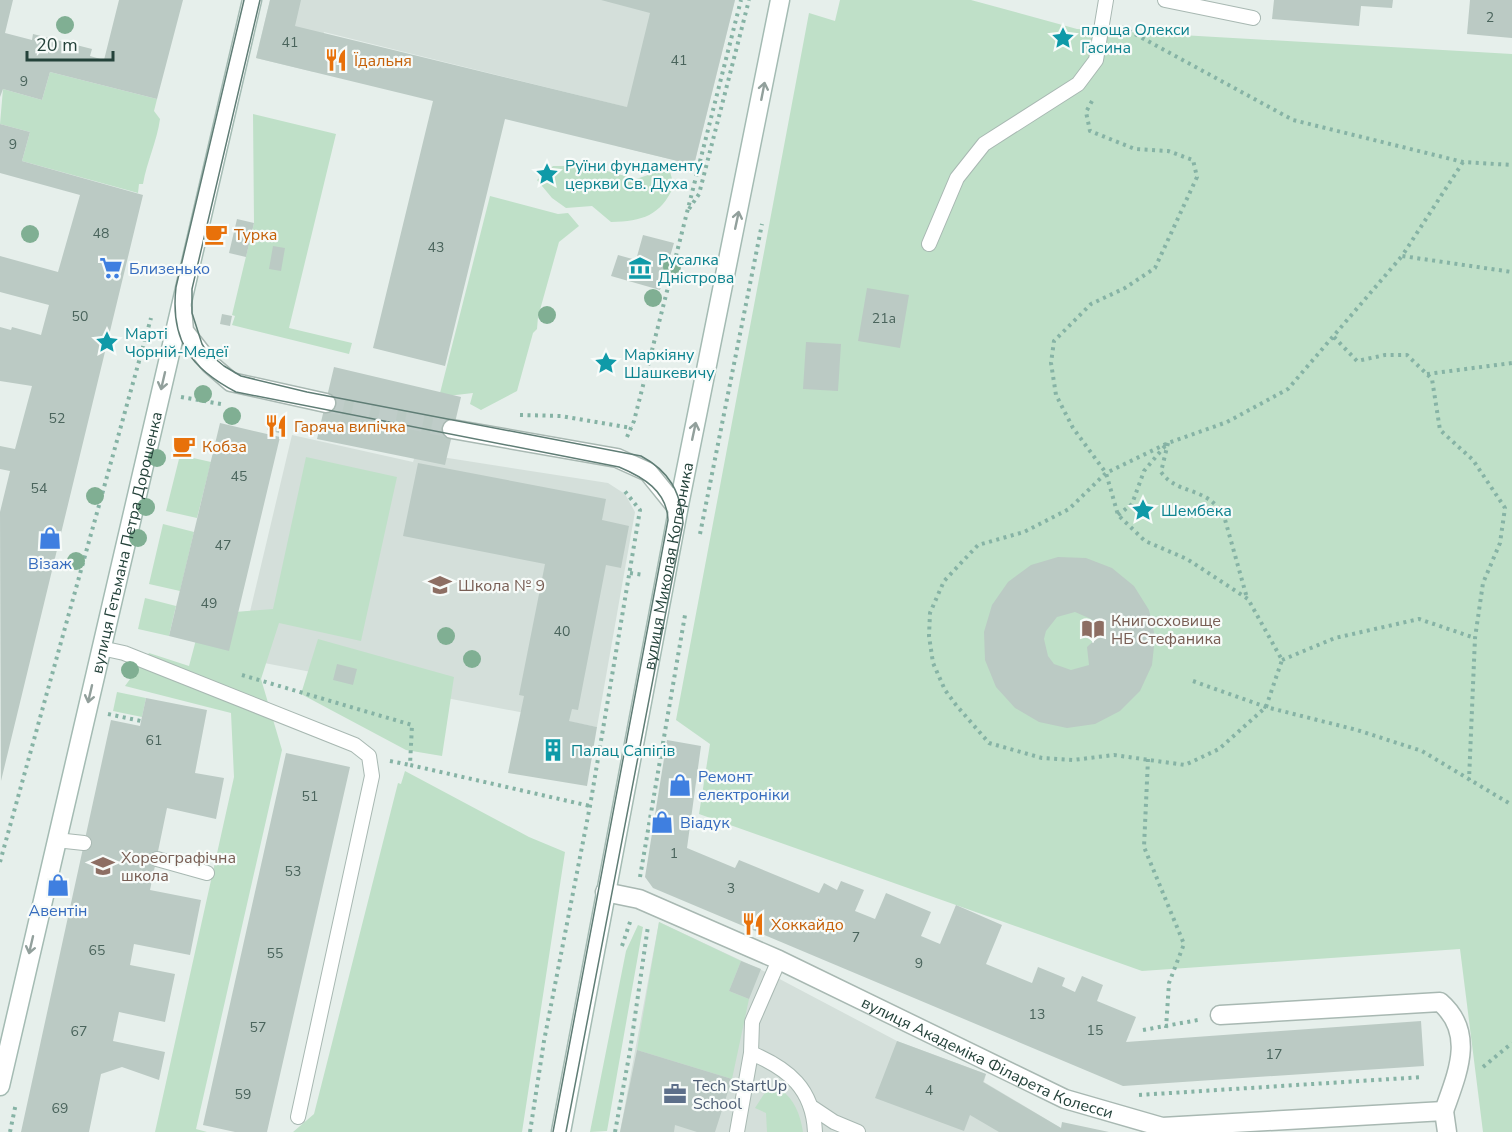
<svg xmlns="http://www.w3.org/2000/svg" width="1512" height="1132" font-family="'Nunito Sans',sans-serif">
<rect width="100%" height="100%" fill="#e6efeb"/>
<path fill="#d4dfda" d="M270,0H735L694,165L617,146L626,107L324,32L314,72L256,58Z
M292,435L413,462L416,453L608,483L625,494L635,512L597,727L239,658Z
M659,922L772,975L897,1041L986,1074L984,1082L1061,1128V1132H620Z"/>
<path fill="#bfe0c8" d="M840,0H971L1077,29L1512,54V1132H1483L1460,949L1142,971L699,814L710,744L676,720L809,13L835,21Z
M50,72L157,99L154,111L160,119C157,141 147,161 143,184H139L138,193L22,161L30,132L0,124L3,89L42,100Z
M253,114L336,134L289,328L352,343L349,354L232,325L235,316L232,315L254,223Z
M553,166H589L636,179L669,168L674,186C660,216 643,221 611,222L592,206L566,208L552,198L537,180Z
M490,196L558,214L568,213L579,226L559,242L538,317L537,329L533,333L517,391L481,410L470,404L473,393L439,397Z
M180,455L211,462L197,518L166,511Z
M306,457L397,477L361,641L279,623L261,679L282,750L196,1129L207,1132H155L234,777L231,713L125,686L149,653L189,666L201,621L223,613L273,609Z
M163,524L194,532L180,591L149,584Z
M145,598L176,606L169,636L138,629Z
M318,639L454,677L442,756L406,750L301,694Z
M117,692L146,698L142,717L113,711Z
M405,771L529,837L565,852L522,1132H293L314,1114L398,783L401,784Z
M659,922L741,961L729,991L749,999L732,1079L637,1050Z
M638,925L643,927L607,1131L590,1132L626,951Z
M780,1089C795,1100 800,1114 803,1132H767L766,1113L755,1108L766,1091Z"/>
<path fill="#bbcac4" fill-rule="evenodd" d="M0,0H13L5,33L32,40L33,34L92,49L90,56L104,60L119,0H183L157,99L50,72L42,100L3,89L0,97Z
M270,0H301L295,26L627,107L650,13L601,0H735L694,165L505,119L445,366L373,348L433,101L256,58Z
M1274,0H1393L1392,8L1361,6L1359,26L1272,19Z
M1470,0H1512V38L1467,34Z
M0,124L30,132L22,161L143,195L1,781L0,512L10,471L0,469V446L15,449L32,386L0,381V327L11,330L12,327L41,335L49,305L0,292V256L58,272L80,195L0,173Z
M237,219L254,223L246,257L229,253Z
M643,235L674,243L660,290L611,276L618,255L636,260Z
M273,246L285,248L281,271L269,269Z
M867,288L909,295L900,348L858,341Z
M222,314L232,316L230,326L220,324Z
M806,342L841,344L838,391L803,389Z
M334,367L461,397L445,465L317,439Z
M269,418L285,422L283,434L267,430Z
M220,423L280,437L229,651L169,636Z
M418,463L606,499L602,520L629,526L621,568L606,565L578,710L572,709L569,721L597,727L587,786L508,773L524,696L519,695L545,564L403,536Z
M1058,557L1086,558L1112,568L1134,586L1149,610L1155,637L1152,665L1140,691L1120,711L1095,724L1067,728L1039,722L1015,708L996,687L985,660L984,632L992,605L1008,582L1031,565ZM1075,612L1091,619L1101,634L1087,647L1089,665L1071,670L1054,664L1048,656L1044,639L1046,631L1057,617Z
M337,664L357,669L353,685L333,680Z
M146,698L207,710L195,773L224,778L216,819L167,808L150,890L201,900L190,955L134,944L130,965L175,974L165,1022L119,1012L113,1041L165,1052L159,1080L122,1067L101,1074L89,1132H21L111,720L140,726Z
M667,740L701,746L687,848L735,868L739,860L819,893L824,883L837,890L841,881L864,890L855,911L875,919L886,893L931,912L921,936L940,944L956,905L1002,925L986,964L1032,983L1038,967L1065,978L1062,986L1075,992L1082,976L1103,985L1097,1001L1136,1017L1126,1042L1421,1021L1424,1066L1123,1086L653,888L645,877Z
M286,753L350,767L267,1132H235L203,1125Z
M741,961L761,969L749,999L729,991Z
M897,1041L986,1074L983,1082L1061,1128L1062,1122L1109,1132H999L970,1115L964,1131L875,1098Z
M637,1050L732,1079L715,1132H697L675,1125L674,1132H620Z"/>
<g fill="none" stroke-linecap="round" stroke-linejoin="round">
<path stroke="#bfccc8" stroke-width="18" stroke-dasharray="18 9" stroke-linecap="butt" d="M326,403L452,429"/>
<g stroke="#a8b8b2" stroke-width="16">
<path id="lane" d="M1165,0L1253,18
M929,244L957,178L984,144L1078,84L1096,60L1106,0
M101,648L124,653L355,745L369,756L372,776L298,1117
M56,840L84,843
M157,859L207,873
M779,960L752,1022L751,1053C789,1069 813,1089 815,1132
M810,1106L834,1122L858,1132
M737,1132L751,1053"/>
</g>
<g stroke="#a8b8b2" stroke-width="21">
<g id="street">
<path d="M182,308L184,331L210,364L231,382L326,403"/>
<path d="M452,429L617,458L648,472L678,509"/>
<path id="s1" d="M605,892L639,899L779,960L1065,1099L1162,1127L1444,1111L1447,1132"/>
<path d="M1220,1015L1440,1002C1476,1033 1457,1074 1444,1111"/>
</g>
</g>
<g stroke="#a4bbb3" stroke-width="21">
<g id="secondary">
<path id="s2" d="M0,1086L252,0"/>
<path id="s3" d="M561,1132L680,500L780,0"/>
</g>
</g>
<path stroke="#86b3a5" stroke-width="4" stroke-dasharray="3 4.5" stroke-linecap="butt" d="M1122,27L1293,120L1463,162L1512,165
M1092,101L1086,112L1090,131L1135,149L1168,151L1193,160L1197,177L1155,268L1125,288L1091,304L1054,341L1051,363L1056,395L1073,428L1106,473L1118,515L1145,541L1187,559L1248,599L1282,660L1266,707L1219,749L1185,765L1114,755L1073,760L1042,758L989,743L956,705L945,690L933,663L929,636L930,613L944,581L978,545L1024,532L1069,509L1106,473L1168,443L1227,422L1288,389L1402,256
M1463,162L1402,256L1512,272
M689,209L699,194L749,0
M1334,337L1357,361L1385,355H1407L1432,379L1440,430L1473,460L1505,508L1500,543L1483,583L1475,638L1469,780
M1427,374L1512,363
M181,397L221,404
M520,415L561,416L632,428
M627,437L634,421L741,0
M1168,443L1161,472C1178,496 1206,485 1224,516L1247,598
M1118,515L1132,504L1144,471L1165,446
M700,534L762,224
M630,573L644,575
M1282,660L1335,638L1419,619L1475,638
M242,675L412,725L410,765L590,806
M1193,681L1266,707L1357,730L1422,751L1512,805
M108,714L141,721
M1148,759L1144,847L1184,944L1169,983L1166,1028
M390,761L410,765
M0,862L151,318
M640,877L685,615
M622,946L631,919
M1143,1030L1198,1020
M1483,1067L1512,1043
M1139,1095L1423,1077
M10,1132L16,1103
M530,1132L544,1041L590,806L640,510L623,489
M615,1132L630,1051L648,926"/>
<use href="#lane" stroke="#fff" stroke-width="14"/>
<use href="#street" stroke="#fff" stroke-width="18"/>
<use href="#secondary" stroke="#fff" stroke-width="18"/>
<path stroke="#5f7d75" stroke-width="1.5" d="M244,0L176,287C170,340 190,368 236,392L619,467C643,477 667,491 668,520L553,1132
M260,0L192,289V313L202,344L207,352L224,366L241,376L307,392L641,456C669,471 681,492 683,523L566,1132"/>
</g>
<g fill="#80af93">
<circle cx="65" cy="25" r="9"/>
<circle cx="30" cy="234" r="9"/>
<circle cx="672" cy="267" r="9"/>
<circle cx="653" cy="298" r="9"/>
<circle cx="547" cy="315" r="9"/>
<circle cx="203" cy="394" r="9"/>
<circle cx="232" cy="416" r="9"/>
<circle cx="157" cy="458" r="9"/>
<circle cx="95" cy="496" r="9"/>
<circle cx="146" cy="507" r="9"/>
<circle cx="138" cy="538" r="9"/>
<circle cx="76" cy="561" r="9"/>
<circle cx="446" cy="636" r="9"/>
<circle cx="472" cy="659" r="9"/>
<circle cx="130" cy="670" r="9"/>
</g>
<defs><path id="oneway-shaft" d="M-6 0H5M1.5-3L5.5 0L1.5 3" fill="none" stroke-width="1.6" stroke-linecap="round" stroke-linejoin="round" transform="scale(1.5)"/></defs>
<g stroke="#92a09c">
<use href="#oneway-shaft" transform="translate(763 91) rotate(-79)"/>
<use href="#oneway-shaft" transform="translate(737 220) rotate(-78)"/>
<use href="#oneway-shaft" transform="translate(163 381) rotate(103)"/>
<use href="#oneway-shaft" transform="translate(694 431) rotate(-78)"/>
<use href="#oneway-shaft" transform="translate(90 694) rotate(103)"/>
<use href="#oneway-shaft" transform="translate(31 945) rotate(103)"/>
</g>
<defs>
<g id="sight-bare" transform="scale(1.8)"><path d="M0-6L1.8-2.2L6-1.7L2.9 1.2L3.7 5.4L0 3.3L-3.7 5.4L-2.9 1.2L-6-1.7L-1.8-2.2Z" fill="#0f9aa8" stroke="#f7fbf9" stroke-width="2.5" paint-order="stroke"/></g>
<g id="restaurant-bare" transform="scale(1.8)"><path d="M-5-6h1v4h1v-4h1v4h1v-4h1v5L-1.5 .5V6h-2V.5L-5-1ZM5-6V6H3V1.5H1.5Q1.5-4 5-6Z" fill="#e8710a" stroke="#f7fbf9" stroke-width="2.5" paint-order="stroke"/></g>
<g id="cafe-bare" transform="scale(1.8)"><path d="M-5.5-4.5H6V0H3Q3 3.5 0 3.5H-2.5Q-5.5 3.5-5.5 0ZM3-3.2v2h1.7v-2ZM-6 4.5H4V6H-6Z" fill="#e8710a" stroke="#f7fbf9" stroke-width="2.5" paint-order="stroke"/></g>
<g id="supermarket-bare" transform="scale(1.8)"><path d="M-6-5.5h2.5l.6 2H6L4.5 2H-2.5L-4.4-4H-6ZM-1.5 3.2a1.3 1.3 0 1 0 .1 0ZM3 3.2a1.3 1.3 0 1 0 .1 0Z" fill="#3f7fe0" stroke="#f7fbf9" stroke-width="2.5" paint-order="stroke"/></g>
<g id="museum-bare" transform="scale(1.8)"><path d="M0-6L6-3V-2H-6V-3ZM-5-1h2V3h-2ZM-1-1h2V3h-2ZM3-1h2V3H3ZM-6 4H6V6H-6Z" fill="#0f9aa8" stroke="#f7fbf9" stroke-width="2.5" paint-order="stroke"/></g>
<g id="shop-bare" transform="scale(1.8)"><path d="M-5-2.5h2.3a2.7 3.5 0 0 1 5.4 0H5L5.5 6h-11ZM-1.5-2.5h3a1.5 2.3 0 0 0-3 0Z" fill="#3f7fe0" stroke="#f7fbf9" stroke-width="2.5" paint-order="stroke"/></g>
<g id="school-bare" transform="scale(1.8)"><path d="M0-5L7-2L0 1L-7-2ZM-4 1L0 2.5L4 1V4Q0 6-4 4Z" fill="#8d6e63" stroke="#f7fbf9" stroke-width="2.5" paint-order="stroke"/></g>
<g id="library-bare" transform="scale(1.8)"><path d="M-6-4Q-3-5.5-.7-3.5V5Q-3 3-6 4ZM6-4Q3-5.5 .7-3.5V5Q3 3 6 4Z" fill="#8d6e63" stroke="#f7fbf9" stroke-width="2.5" paint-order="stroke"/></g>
<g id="building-bare" transform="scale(1.8)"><path d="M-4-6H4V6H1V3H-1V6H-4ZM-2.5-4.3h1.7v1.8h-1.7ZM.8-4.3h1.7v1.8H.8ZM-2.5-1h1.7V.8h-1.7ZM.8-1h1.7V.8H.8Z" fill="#0f9aa8" stroke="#f7fbf9" stroke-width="2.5" paint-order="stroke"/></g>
<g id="office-bare" transform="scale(1.8)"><path d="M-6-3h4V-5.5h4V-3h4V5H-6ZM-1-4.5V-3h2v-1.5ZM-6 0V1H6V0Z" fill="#5c6f8a" stroke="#f7fbf9" stroke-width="2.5" paint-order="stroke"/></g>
</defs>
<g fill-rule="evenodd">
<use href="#sight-bare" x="1063" y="38"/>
<use href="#restaurant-bare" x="336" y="60"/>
<use href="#sight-bare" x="547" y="174"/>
<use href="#cafe-bare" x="216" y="234"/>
<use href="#supermarket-bare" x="111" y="268"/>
<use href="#museum-bare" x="640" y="268"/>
<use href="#sight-bare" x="107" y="342"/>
<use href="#sight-bare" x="606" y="363"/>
<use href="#restaurant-bare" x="276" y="426"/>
<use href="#cafe-bare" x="184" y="446"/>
<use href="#sight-bare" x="1143" y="510"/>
<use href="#shop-bare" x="50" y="538"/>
<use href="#school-bare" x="440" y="585"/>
<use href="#library-bare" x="1093" y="629"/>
<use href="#building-bare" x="553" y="750"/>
<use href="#shop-bare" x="680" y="785"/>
<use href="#shop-bare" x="662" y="822"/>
<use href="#school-bare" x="103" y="866"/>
<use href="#shop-bare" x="58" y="885"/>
<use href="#restaurant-bare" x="753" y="924"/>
<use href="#office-bare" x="675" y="1094"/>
</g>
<g text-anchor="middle" stroke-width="4.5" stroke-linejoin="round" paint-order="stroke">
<g font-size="14" fill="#4a645c">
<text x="1490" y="22">2</text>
<text x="290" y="47">41</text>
<text x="679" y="65">41</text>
<text x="24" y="86">9</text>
<text x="13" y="149">9</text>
<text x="101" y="238">48</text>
<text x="436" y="252">43</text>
<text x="80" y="321">50</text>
<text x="884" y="323">21а</text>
<text x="57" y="423">52</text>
<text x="239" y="481">45</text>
<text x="39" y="493">54</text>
<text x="223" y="550">47</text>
<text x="209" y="608">49</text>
<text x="562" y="636">40</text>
<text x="154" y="745">61</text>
<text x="310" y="801">51</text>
<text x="674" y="858">1</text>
<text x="293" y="876">53</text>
<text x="731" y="893">3</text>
<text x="856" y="942">7</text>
<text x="97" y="955">65</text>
<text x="275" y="958">55</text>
<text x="919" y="968">9</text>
<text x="1037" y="1019">13</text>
<text x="258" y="1032">57</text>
<text x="1095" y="1035">15</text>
<text x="79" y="1036">67</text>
<text x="1274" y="1059">17</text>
<text x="929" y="1095">4</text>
<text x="243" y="1099">59</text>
<text x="60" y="1113">69</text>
</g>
<g font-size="16" fill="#0d838f" stroke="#f7fbf9" text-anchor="start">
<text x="1081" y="35">площа Олекси<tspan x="1081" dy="18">Гасина</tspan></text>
<text x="565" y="171">Руїни фундаменту<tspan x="565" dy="18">церкви Св. Духа</tspan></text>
<text x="658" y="265">Русалка<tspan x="658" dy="18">Дністрова</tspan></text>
<text x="125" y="339">Марті<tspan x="125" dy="18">Чорній-Медеї</tspan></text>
<text x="624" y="360">Маркіяну<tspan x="624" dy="18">Шашкевичу</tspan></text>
<text x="1161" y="516">Шембека</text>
<text x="571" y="756">Палац Сапігів</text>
</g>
<g font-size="16" fill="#c56008" stroke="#f7fbf9" text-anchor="start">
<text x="354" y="66">Їдальня</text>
<text x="234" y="240">Турка</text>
<text x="294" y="432">Гаряча випічка</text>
<text x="202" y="452">Кобза</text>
<text x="771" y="930">Хоккайдо</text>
</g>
<g font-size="16" fill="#366cbe" stroke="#f7fbf9" text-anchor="start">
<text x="129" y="274">Близенько</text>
<text x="50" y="569" text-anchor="middle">Візаж</text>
<text x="698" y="782">Ремонт<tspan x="698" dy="18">електроніки</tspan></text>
<text x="680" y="828">Віадук</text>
<text x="58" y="916" text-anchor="middle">Авентін</text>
</g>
<g font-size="16" fill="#24423a" stroke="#f7fbf9">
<text dy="6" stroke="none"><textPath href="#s2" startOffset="558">вулиця Гетьмана Петра Дорошенка</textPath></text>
<text dy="6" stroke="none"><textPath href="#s3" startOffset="576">вулиця Миколая Коперника</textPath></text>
<text dy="6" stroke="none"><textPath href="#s1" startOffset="418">вулиця Академіка Філарета Колесси</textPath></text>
</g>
<g font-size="16" fill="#785e54" stroke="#f7fbf9" text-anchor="start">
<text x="458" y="591">Школа № 9</text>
<text x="1111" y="626">Книгосховище<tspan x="1111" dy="18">НБ Стефаника</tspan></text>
<text x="121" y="863">Хореографічна<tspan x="121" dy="18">школа</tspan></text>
</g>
<g font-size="16" fill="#4e5e75" stroke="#f7fbf9" text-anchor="start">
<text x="693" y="1091">Tech StartUp<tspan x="693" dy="18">School</tspan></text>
</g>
</g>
<path d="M27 51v9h86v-9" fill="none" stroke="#24423a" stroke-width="3"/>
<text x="36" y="51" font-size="18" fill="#24423a" stroke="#f7fbf9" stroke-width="4.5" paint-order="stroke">20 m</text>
</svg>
